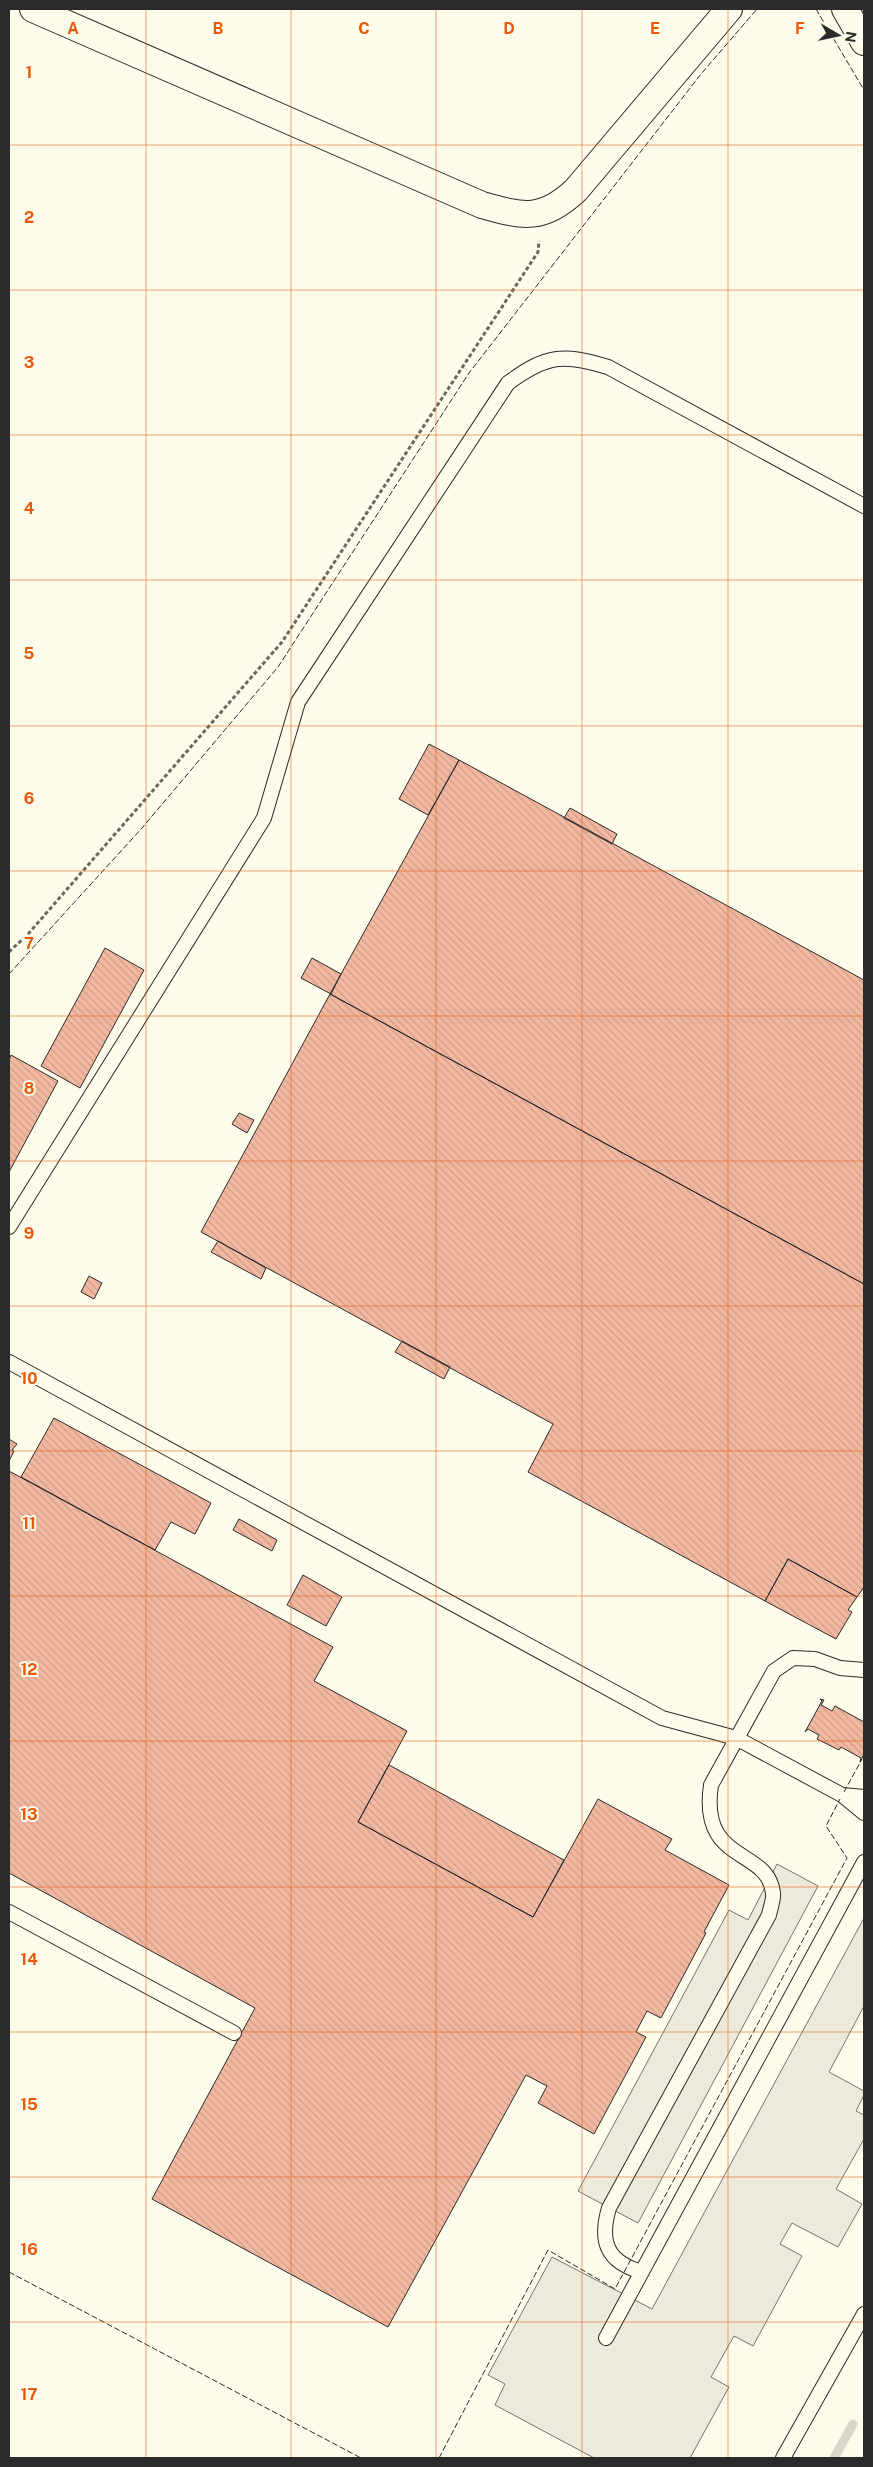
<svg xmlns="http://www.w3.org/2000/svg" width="873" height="2467" font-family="'Public Sans',sans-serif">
<defs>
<pattern id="building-back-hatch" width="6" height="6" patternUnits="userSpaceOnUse" patternTransform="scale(1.25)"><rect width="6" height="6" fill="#f2b8a0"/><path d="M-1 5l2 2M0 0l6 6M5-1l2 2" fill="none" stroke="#d09e8a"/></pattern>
</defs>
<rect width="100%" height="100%" fill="#fdfbea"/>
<path fill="#eceadb" stroke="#74746e" d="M777,1864L818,1886L638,2223L578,2191L729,1910L748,1920Z
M864,1918V2006L829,2072L864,2091V2095L856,2111L864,2115V2139L836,2189L862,2204L838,2247L792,2223L780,2244L802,2256L753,2346L734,2336L711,2377L729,2387L690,2458H594L495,2405L505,2384L488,2375L552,2257L652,2309Z"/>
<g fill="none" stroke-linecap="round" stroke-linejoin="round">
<path stroke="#d8d7c9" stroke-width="9" d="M834,2458L853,2424"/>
</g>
<path fill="url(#building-back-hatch)" stroke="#2b2b2b" d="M429,744L459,760L428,815L399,799Z
M459,760L864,980V1284L330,994Z
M570,808L617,834L612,844L564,818Z
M105,948L144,970L80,1088L41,1066Z
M312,958L341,974L331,994L301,978Z
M330,994L864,1284V1587L857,1597L788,1559L765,1601L528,1472L553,1424L201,1232Z
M11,1055L58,1081L9,1172V1060Z
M239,1113L254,1120L247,1133L232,1124Z
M218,1241L266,1268L261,1279L211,1252Z
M89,1276L102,1283L94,1299L81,1292Z
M402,1341L450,1367L444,1379L395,1352Z
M54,1418L211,1503L195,1534L171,1522L155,1550L21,1477Z
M9,1439L17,1444L12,1450L14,1451L9,1461Z
M9,1471L333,1647L314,1681L407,1731L358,1822L533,1917L598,1799L672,1839L665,1850L729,1885L704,1932L706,1933L661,2018L647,2011L636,2032L646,2037L594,2134L538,2103L547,2086L526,2075L388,2327L152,2199L255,2008L9,1873Z
M239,1519L277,1540L272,1551L233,1530Z
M788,1559L857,1597L848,1610L852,1612L836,1639L765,1601Z
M303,1575L342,1597L326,1626L287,1605Z
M820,1699L824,1700L821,1705L832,1711L835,1706L864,1722V1754L860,1762L861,1758L841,1747L839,1750L817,1739L819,1735L808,1729L805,1732L822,1701Z
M389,1765L564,1860L533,1917L358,1822Z"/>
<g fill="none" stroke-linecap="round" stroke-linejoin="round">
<g stroke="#2b2b2b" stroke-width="16">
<path id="lane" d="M9,1227L264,818L298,702L508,383C546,355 563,353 608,367L864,506
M9,1362L662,1718L736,1738L842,1795L864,1813
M842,1795L864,1797
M9,1912L234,2033
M642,2272C607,2262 599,2242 609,2208L769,1915C770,1909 774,1899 773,1893C768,1847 699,1865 711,1785L774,1671L793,1658L815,1659L840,1668L864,1670
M606,2338L864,1862
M783,2458L864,2314"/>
</g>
<g stroke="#2b2b2b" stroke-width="28">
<path id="street" d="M33,9L482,205C524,217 543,221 576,190L729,9
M845,9L864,42"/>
</g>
<path stroke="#6a6964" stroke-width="3" stroke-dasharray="4 2.5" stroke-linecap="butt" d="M9,952L29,933L282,642L538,252L539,241"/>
<use href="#lane" stroke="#fdfbea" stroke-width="14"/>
<use href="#street" stroke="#fdfbea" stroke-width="26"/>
<path stroke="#2b2b2b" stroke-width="1" stroke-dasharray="6 2.5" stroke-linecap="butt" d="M816,9L864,90
M9,974L142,828L278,667L469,373L701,74L757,9
M844,1792L862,1759
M9,2272L361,2458
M439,2458L548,2250L615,2289L847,1858L826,1826L840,1799"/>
</g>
<path fill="none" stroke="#e8590c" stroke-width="1" stroke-opacity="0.55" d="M146,9V2458M291,9V2458M436,9V2458M582,9V2458M728,9V2458M9,145H864M9,290H864M9,435H864M9,580H864M9,726H864M9,871H864M9,1016H864M9,1161H864M9,1306H864M9,1451H864M9,1596H864M9,1741H864M9,1887H864M9,2032H864M9,2177H864M9,2322H864"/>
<g font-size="16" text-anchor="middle" font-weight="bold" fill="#e8590c" stroke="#fdfbea" stroke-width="4" stroke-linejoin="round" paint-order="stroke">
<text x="73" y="34">A</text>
<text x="218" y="34">B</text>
<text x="364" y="34">C</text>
<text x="509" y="34">D</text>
<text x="655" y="34">E</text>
<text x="800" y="34">F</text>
<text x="29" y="78">1</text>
<text x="29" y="223">2</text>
<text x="29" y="368">3</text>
<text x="29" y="514">4</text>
<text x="29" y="659">5</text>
<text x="29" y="804">6</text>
<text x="29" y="949">7</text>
<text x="29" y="1094">8</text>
<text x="29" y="1239">9</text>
<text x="29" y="1384">10</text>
<text x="29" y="1529">11</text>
<text x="29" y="1675">12</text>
<text x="29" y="1820">13</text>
<text x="29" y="1965">14</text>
<text x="29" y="2110">15</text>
<text x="29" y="2255">16</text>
<text x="29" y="2400">17</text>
</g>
<rect width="873" height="2467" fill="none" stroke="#2b2b2b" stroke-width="20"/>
<g transform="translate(838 35) rotate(99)" stroke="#fdfbea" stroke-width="4" paint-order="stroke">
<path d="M0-4L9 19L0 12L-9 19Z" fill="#2b2b2b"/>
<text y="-8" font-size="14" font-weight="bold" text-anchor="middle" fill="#2b2b2b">N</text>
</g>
</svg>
